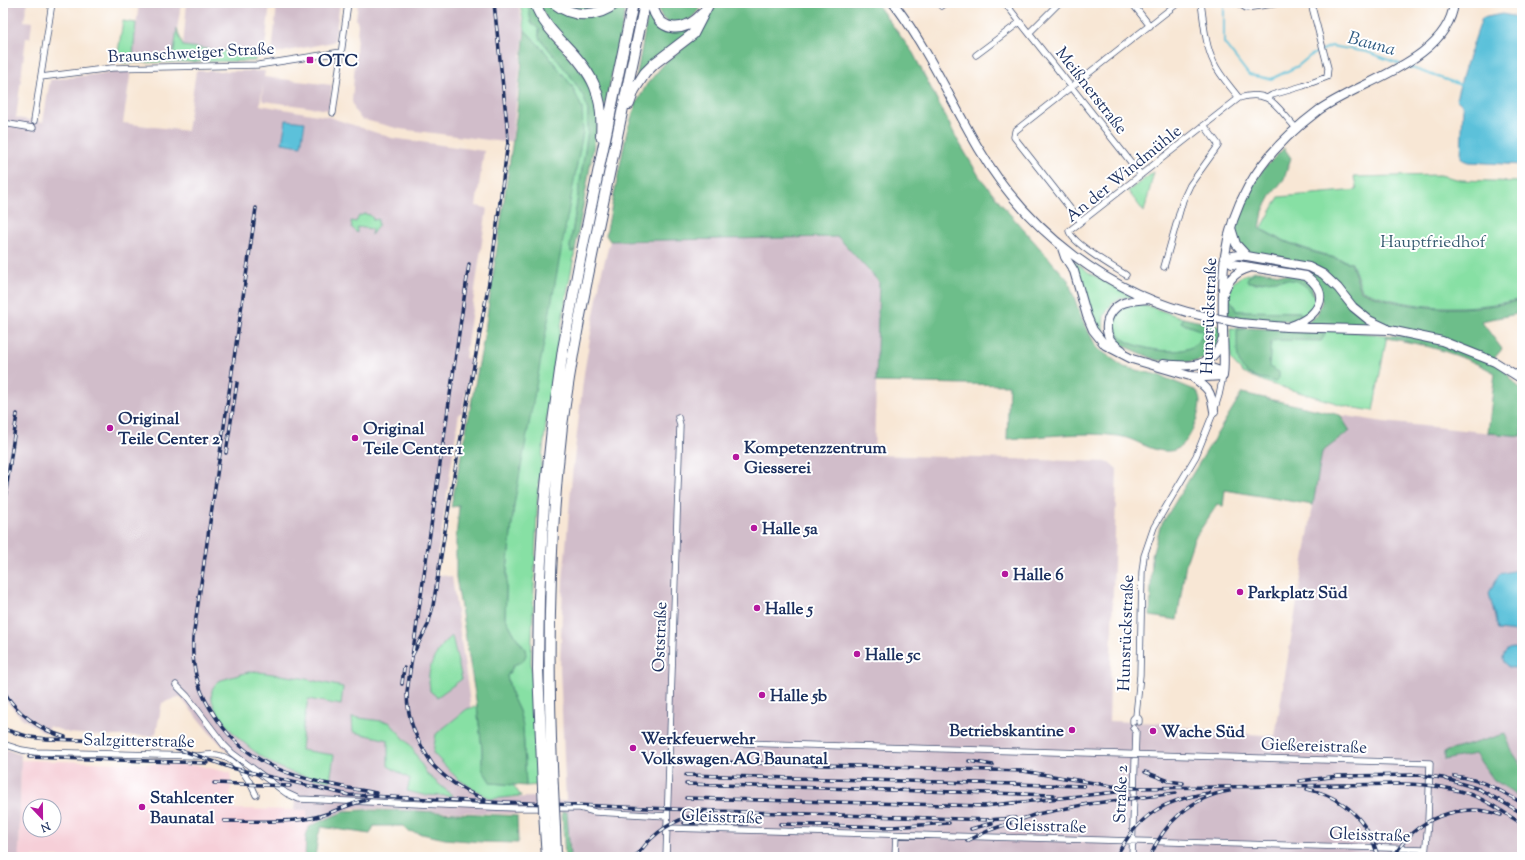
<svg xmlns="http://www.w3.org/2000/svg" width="1525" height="860" font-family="'Sorts Mill Goudy',serif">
<rect width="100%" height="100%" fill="#fff"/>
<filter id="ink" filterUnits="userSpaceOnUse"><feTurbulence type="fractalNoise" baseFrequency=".025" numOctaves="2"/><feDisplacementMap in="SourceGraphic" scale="8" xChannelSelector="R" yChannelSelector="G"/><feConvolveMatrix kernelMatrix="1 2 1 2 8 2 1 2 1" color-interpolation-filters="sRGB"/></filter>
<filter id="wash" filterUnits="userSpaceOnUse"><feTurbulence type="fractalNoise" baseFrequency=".012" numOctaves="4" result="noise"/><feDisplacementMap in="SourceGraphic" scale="16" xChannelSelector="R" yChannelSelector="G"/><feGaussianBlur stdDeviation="0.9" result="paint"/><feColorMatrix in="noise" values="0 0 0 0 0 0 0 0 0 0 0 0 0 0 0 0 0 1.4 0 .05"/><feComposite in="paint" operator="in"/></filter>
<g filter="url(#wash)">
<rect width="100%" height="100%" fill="#f8e7d5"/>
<path fill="#f6cfd8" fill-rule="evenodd" d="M21,760L196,765L231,773L230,809L307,810V821L317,823L309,827L306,836L305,857H19ZM30,806H54V830H30Z"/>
<path fill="#d1bdca" d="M3,3H27L24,21L32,22L30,38H26L16,118L43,122L50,80L131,70L123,123L187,131L196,71H265L264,77L332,85L329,110L264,101L262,99L263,84L260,105L329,117L392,138L484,151L476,206L487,208L465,358L471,359L462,413H459L435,574L452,577L482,787L490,795L506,798L534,797L535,801H566L560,669L563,581L572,476L584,373L601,275L610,241L838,237L879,282L874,455L1109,462L1117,469L1109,721L1159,723L1213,731L1275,736L1313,505L1225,490L1223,506L1217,505L1194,539L1186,563L1177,620L1150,616L1152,556L1160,527L1242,393L1340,415L1384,422L1522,436V857H570L566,812L516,814L352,808L316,822L307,821V810H294L295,801L284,795L237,760L209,732L181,698L178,697L162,703L156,733L153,736H102L69,733L49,726L45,733L22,718L7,702L3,705Z
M139,3H181L173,58L132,56Z
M187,3H270L264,56L183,46Z
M277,3H340L335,38L333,42L272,54Z
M358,3H518L524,30L512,141L505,142L400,129L361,119L355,111L352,101L358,24L356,19Z
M3,748L21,755L19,857H3Z"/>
<path fill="#87e0a4" stroke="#518881" d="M520,3H528L539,29V37L572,78L584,97L588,111V131L570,247L571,252L575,251L553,369L538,489L531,661L539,785L526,786L523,726L519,711L512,696L507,676L525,649L516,637L505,617L507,571L514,505L572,86L546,53L525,30Z
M123,21L136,23L133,56L173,58L177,29L183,46L255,55V61L123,63L120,62L118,52Z
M1154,172L1144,212L1128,191Z
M1440,175L1461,180L1522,182V299C1467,311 1414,311 1362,290L1352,263C1320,253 1290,246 1261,229L1279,197L1357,190L1354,177Z
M365,214L370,215L374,220L378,219V226L371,235L372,229L357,227V233L352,228L351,221L356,222L359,216Z
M1070,258L1091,274L1134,297L1121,298L1112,304L1104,316L1103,330L1109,343L1095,329Z
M1255,271H1259L1254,284C1264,281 1283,277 1294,280C1304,282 1323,296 1314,308C1310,313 1304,317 1299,321L1300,312L1236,311L1233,303L1229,299C1229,280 1239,277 1255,271Z
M1136,304L1151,307L1183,318L1181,322L1186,325L1203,331C1201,361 1144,351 1126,341C1117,336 1118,328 1110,324C1116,309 1120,307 1136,304Z
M1230,328L1330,330L1387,335L1373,411L1350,407L1271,384L1243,373L1231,360Z
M452,636L462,679L437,697L430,691C430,686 428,679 429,674C431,659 440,646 452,636Z
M252,671L301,678L343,687L341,705L308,699L303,727L301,750L334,755L330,781C312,778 294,775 277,766C258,757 206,716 212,691C212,688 216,684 218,681Z
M477,706L482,749V769L491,783L513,785L521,796L490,799L458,779L433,753L436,734L467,709Z
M352,717L389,722L411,746L427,774L453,796L423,795L407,791L410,779L388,766V740L353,732Z"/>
<path fill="#6dbe8a" stroke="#447674" d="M528,3H531L550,34L579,70L594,91L600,111L575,251L571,252L570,247L588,131V111L584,97L572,78L539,37V29L531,23Z
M539,3H550L570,15L621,3H627L605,107L548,22Z
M563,3H609C594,13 578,12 563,3Z
M656,3H673L678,6L685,3H703C692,20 691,21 672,24L662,18Z
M716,3H876L913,53L957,139L979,176L1008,212L1068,280L1081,317L1097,348L1124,367L1158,375L1197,391C1198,394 1200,399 1200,402C1199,418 1188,450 1170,451C1151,453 1136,438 1118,436C1084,431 1042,437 1007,439L1009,385L876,382L879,282L838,237L610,241L606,235L627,131L636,104L647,84L665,63L687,45L701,31Z
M649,9L658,24L692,26L693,30L636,79Z
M525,30L546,53L572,86L582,108L583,132L514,505L507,571L505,617L516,637L525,649L526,655L523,661L514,665L507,676L512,696L519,711L523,726L526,786L491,783L482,769V749L477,706L456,577V540L459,506L451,507L483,343L517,112Z
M1284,148L1291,158L1284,179L1272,194L1263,211L1260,229C1289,246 1319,254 1351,263L1361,291C1413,312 1468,312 1522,300V313L1481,321L1502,349L1492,361L1502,368L1522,391V436L1488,433L1495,373C1461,354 1425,344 1386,338L1387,335L1407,337L1373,324H1304L1317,315L1322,301L1314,278L1250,253C1245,250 1239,246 1237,240C1233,217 1252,183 1266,166C1272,160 1278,154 1284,148Z
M1259,271L1301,277L1311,282L1314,296C1301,276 1287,279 1266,281C1258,282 1254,284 1247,281L1249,275Z
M1229,299L1233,303L1236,311L1300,312L1302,317L1299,321L1241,319L1228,315L1226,307Z
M1183,318L1220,326L1221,338L1211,353L1198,361L1186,362L1156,360L1129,348L1117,342L1110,332V324C1118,328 1117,336 1126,341C1144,351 1201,361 1203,331L1186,325L1181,322Z
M1250,328L1316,332L1325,335L1321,341L1277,340L1271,342L1269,367L1279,372V378L1275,382C1268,379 1261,379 1254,376C1233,369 1238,348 1237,330Z
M1242,393L1340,415L1350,431L1322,452L1313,505L1225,490L1223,506L1217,505L1194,539L1186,563L1177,620L1150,616L1152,556L1160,527Z
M1505,734L1513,753L1522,766V798L1494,780L1475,754L1444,760V752Z
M364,810L416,811L517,816L518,843L482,842L445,839L408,831L403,826H374L370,834L321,827L318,836L315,857H305L306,836L309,827L317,823L346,811Z
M562,812H567L570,857H565Z"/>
<path fill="#5cc1da" stroke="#3c789c" d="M1502,14L1522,18V165L1468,162L1463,160L1461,157L1463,106L1456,99L1464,71L1482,18Z
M286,120L305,122L301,146L282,143Z
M1522,569V631L1517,632L1498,630L1489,593L1499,574Z
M1503 658a10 10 0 1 1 20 0a10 10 0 1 1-20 0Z"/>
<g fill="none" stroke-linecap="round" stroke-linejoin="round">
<path stroke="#5cc1da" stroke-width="2" d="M1224,3V43L1249,75L1271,79L1298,66L1310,56L1331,46L1367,52L1400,64
M1406,66L1461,85"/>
</g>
</g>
<g filter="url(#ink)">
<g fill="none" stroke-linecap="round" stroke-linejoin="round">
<g stroke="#3c4b70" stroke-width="7">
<path id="street" d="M1005,3L1141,175
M1132,3L1150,26
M1201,3C1204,23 1205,45 1214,63C1220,76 1231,87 1239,98
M1238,3L1246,8L1280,3
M941,6L945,3
M1029,33L1059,3
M976,55L1020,22
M41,77L112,68L258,65L341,52
M1267,98L1272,95L1303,86L1327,77L1328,68L1311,3
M333,113L348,3
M34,121L52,3
M3,123L33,128
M1080,221L1014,137L1015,131L1178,3
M1164,267L1183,200L1190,185L1218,146V144L1204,125
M1126,275C1113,267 1073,244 1069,231L1239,98C1272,88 1277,109 1297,129
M176,685L187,696L224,745L232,753L286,793L299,799L515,808H580L595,812L667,816
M1136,716L1140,675L1142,572L1144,556L1154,527L1196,456L1214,411L1219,395L1223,376
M1136,716L1139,719V722
M1133,722V719L1136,716
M670,741L1430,763L1428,821L1425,857
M3,744L22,750L35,752L198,756C204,755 211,754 217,755C237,758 249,779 256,795
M666,828L1425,849
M666,857L680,425L678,417
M895,857L896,835
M1132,857L1136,731L1133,728"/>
</g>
<g stroke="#3c4b70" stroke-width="10">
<path id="secondary" d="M893,3C905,17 915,34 925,51C944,83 960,117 979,149C1027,231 1110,296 1204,316
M1231,228L1236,244L1247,256L1309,267L1323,274L1338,288L1353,307L1369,320L1386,328
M1061,245L1065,257L1074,271L1087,316L1093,330L1105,345L1132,359L1190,376L1206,377L1223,376C1225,361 1223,344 1223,328C1222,275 1221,235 1248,187C1265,156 1291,131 1319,110C1360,81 1448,60 1454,3
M1224,258L1232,264L1306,276C1334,296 1316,317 1291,326
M1224,258L1238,255L1246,256
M1224,292C1229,278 1236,272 1249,268
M1240,323L1286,327L1390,330L1442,341L1495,362L1522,379
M1122,350C1118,347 1113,344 1110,339C1103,327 1108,311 1121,304C1129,300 1140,300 1149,299
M1163,364C1189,367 1211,369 1222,341
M1200,364L1223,372
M1191,376C1208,388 1211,390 1214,411"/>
</g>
<g stroke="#3c4b70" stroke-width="12">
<path id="highway" d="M535,3C541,20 553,33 565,45C593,74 604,95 601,136
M554,3C573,18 597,18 616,3
M652,3C657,33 684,34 702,14
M629,104L634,90L645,73L655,63L693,34L709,3
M543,788L538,669L539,597L544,505L552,429L563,349L579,265L633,3
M553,788C547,667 548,546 562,426C571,357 585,289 599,222C614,149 629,76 645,3
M555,828L556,857
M545,829L547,857"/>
</g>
<use href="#street" stroke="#fff" stroke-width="5.5"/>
<use href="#secondary" stroke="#fff" stroke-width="8"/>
<use href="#highway" stroke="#fff" stroke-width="10"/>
<g stroke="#1b2f5e" stroke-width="3.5">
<path id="rail" d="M226,453L237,383
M3,512L17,414
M412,656L428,625L433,606L452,487L491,271L504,172L508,142L507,125L494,3
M402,684L404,668
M3,690C16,713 40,730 65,737
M212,711C248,774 312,781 376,793
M215,716C198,692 191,667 193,638L256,208
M3,729L30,737L46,739L143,742L170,746L232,768L349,795L509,803
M29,757L207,763
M429,761C445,779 462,791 485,799
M686,761L1023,771L1112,786L1134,788L1223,787L1401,784C1427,784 1455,787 1479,798C1494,805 1508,815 1522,824
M969,761L993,765
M433,765C417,741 407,721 407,692L469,264
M1145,772L1169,781L1183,783
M686,775L1084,786
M1454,776C1483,780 1498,789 1522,803
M1300,781L1338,776L1419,775L1443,778L1479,789L1522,813
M214,783L290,786
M686,784L1054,795
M1307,789C1344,797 1369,821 1378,857
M686,798L984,806L1126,791
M504,802L718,811
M987,820L1015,818
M224,821C251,821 286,823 311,818C330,815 347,804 367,800
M684,823L747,824
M780,824L892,827L949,823
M971,829L992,823
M967,841L990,830L1037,814L1088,804L1176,793
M635,857C641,851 646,843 652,838C670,821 694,813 718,811L991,820
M1116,857C1138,815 1163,800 1209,793
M1150,857C1164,822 1192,797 1229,791
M1394,857C1414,818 1461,801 1501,815"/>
</g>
<use href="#rail" stroke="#fff" stroke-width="2" stroke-dasharray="6" stroke-linecap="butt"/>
<g stroke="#3c4b70" stroke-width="10" stroke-linecap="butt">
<path id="secondary-bridge" d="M1204,316L1240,323"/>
</g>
<g stroke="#3c4b70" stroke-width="12" stroke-linecap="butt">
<path id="highway-bridge" d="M543,788L545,829
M553,788L555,828"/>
</g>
<use href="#secondary-bridge" stroke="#fff" stroke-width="8"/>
<use href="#highway-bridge" stroke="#fff" stroke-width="10"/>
</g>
</g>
<g fill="#b5179e" stroke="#fff" stroke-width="1.5">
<rect x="306" y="56" width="8" height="8" rx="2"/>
<circle cx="110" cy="428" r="4"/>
<circle cx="355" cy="438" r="4"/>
<circle cx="736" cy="457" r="4"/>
<circle cx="754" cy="528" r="4"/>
<circle cx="1005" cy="574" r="4"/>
<circle cx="1240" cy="592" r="4"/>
<circle cx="757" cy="608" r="4"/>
<circle cx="857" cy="654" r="4"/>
<circle cx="762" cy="695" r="4"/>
<circle cx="1072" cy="730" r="4"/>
<circle cx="1153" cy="731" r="4"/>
<circle cx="633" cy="748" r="4"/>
<circle cx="142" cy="807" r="4"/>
</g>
<g text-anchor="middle" stroke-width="4" stroke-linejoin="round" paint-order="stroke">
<g font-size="17" fill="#1b2f5e" stroke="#fff">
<text transform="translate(191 52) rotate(-3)" y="6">Braunschweiger Straße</text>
<text transform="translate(1092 90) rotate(52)" y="6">Meißnerstraße</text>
<text transform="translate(1123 173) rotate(-39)" y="6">An der Windmühle</text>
<text transform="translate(1208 316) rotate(-88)" y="6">Hunsrückstraße</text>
<text transform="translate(1125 633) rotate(-88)" y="6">Hunsrückstraße</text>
<text transform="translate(659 637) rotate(-88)" y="6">Oststraße</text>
<text transform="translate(139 740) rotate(1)" y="6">Salzgitterstraße</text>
<text transform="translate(1314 745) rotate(2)" y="6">Gießereistraße</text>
<text transform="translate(1120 794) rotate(-88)" y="6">Straße 2</text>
<text transform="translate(722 816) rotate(2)" y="6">Gleisstraße</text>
<text transform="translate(1046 825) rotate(2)" y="6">Gleisstraße</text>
<text transform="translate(1370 834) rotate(2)" y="6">Gleisstraße</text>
</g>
<g font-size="17" font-weight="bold" fill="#1b2f5e" stroke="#fff" text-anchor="start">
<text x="318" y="66">OTC</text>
<text x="118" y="424">Original<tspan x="118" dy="20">Teile Center 2</tspan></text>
<text x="363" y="434">Original<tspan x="363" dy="20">Teile Center 1</tspan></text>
<text x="744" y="453">Kompetenzzentrum<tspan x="744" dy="20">Giesserei</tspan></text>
<text x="762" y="534">Halle 5a</text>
<text x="1013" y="580">Halle 6</text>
<text x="1248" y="598">Parkplatz Süd</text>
<text x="765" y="614">Halle 5</text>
<text x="865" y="660">Halle 5c</text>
<text x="770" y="701">Halle 5b</text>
<text x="1064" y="736" text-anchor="end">Betriebskantine</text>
<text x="1161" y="737">Wache Süd</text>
<text x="641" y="744">Werkfeuerwehr<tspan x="641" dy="20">Volkswagen AG Baunatal</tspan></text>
<text x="150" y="803">Stahlcenter<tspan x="150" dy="20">Baunatal</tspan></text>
</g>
<g font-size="17" fill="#365b70" stroke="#fff">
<text x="1433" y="247">Hauptfriedhof</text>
</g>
<g font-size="18" font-style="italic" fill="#2e5b83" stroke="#fff">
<text transform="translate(1372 43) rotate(15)" y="6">Bauna</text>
</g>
</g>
<rect width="1525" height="860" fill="none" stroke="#fff" stroke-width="16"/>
<g transform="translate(42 818) rotate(158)"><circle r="19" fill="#ffffff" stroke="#a4acbf"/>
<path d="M0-3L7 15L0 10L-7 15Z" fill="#b5179e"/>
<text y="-6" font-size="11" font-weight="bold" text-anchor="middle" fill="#1b2f5e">N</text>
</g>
</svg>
